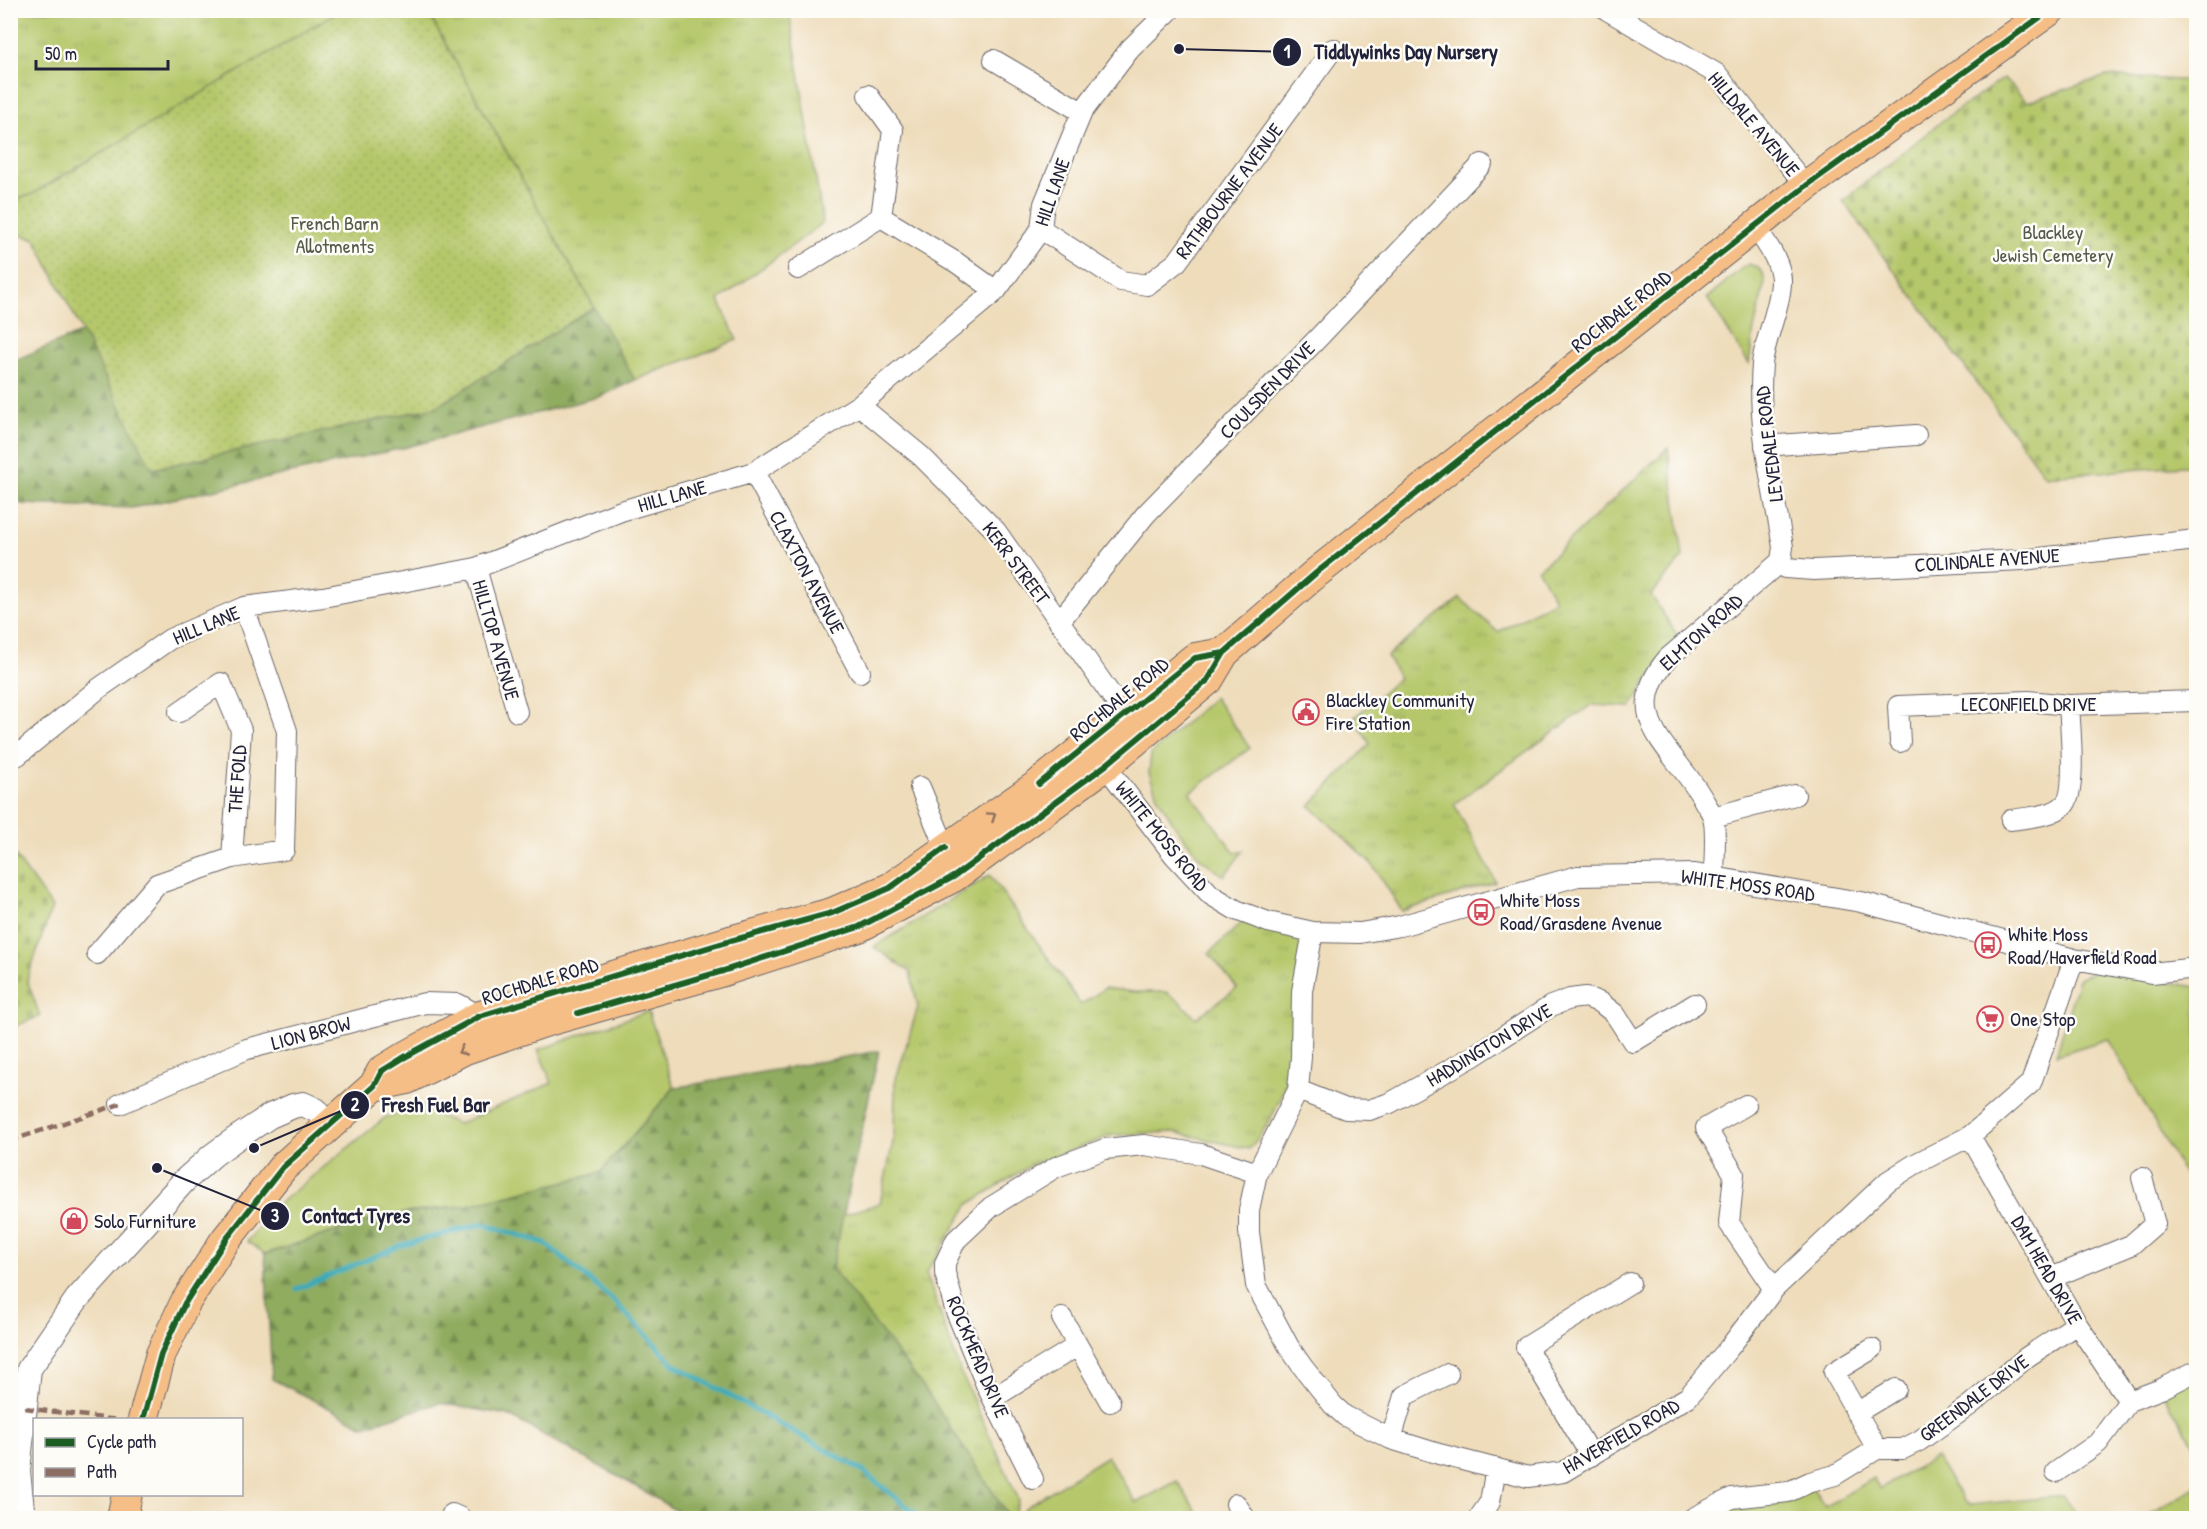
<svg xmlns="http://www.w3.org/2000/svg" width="2207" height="1529" font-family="'Patrick Hand',sans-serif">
<defs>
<pattern id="forest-firs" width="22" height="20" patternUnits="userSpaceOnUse" patternTransform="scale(1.5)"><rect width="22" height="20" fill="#90ac5f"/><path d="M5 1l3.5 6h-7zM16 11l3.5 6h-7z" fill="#758c50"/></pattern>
<pattern id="cemetery-stones" width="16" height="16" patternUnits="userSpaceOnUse" patternTransform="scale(1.5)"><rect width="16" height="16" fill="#b5c76b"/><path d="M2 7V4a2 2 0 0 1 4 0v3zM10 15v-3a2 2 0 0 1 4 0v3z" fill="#9bab5e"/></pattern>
<pattern id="park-tufts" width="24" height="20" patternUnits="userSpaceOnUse" patternTransform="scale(1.5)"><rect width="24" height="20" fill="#b5c76b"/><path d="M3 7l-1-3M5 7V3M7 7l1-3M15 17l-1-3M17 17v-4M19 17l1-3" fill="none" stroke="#9bab5e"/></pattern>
<pattern id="garden-dots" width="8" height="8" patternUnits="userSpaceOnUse" patternTransform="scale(1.5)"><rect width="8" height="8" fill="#b5c76b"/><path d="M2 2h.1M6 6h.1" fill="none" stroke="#9bab5e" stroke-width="1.8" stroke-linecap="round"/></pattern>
</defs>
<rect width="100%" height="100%" fill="#fdfcf7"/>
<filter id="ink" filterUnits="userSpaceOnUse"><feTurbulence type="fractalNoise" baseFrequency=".0167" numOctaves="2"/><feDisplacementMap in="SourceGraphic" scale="12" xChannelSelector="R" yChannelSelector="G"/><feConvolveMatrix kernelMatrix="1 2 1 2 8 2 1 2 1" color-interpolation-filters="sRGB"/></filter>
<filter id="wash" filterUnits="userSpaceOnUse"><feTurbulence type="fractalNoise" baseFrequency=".008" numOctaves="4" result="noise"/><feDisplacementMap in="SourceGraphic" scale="24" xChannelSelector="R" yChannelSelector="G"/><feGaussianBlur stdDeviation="1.35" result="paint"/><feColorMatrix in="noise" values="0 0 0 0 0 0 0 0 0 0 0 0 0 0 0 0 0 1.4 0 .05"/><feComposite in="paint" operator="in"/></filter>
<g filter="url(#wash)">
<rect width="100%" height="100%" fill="#eedcba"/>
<path fill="#b5c76b" stroke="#6c7453" stroke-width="1.5" d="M1749,264L1757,267L1763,273L1765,282L1754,329L1749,364L1707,298L1742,268Z
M1214,697L1250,748L1190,793L1235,853L1243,851L1224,876L1200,858L1177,829L1157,796L1149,773L1151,754Z
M2099,970L2196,987V1196L2108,1039L2056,1055L2078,979Z
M648,1011L674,1088L600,1173L468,1205L384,1216L265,1254L247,1241L277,1205L386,1117L435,1104L439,1116L458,1124L552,1083L538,1050Z
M2196,1372V1449L2161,1389Z
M1107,1456L1136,1503L1177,1481L1201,1518H1016L1029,1505Z
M1935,1457L1964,1501L1970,1505L2064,1496L2079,1518H1703L1729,1503L1812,1488L1825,1507L1873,1478L1880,1489Z
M2196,1487V1518H2144Z"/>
<path fill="url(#forest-firs)" stroke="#59674d" stroke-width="1.5" d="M594,307L635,380L602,396L403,448L132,508L21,504L11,487L10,362L83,332L153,469L436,407Z
M879,1051L832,1268L927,1392L1010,1518H688L637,1487L508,1415L439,1403L364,1426L272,1379L265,1254L384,1216L468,1205L600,1173L674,1088Z"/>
<path fill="url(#cemetery-stones)" stroke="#6c7453" stroke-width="1.5" d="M2106,76L2196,81V465L2045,476L1843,201L1943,120L2004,78L2027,102Z
M11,850L52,907L27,980L40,1016L11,1028Z"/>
<path fill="url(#park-tufts)" stroke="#6c7453" stroke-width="1.5" d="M11,11H341L31,195L11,200Z
M427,11H789L823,223L719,300L737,340L635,380Z
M1668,448L1683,557L1651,595L1677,635L1631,707L1591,705L1454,804L1496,882L1402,911L1372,864L1310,806L1370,744L1354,718L1399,678L1387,656L1460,598L1498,632L1555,600L1538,570Z
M990,875L1081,1005L1105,988L1134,992H1166L1180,1002L1196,1018L1237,988L1209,953L1247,918L1307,938C1299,1009 1300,1094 1249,1149L1174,1132L1113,1135L1031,1165L969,1204L926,1273L961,1373L1019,1500L1013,1518H1010L927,1392L832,1268L843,1215L880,1203L894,1137L895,1082L918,1007L910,972L874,947Z"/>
<path fill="url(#garden-dots)" stroke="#6c7453" stroke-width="1.5" d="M341,10L427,11L594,307L436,407L152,469L35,239L11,232V200L31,195Z"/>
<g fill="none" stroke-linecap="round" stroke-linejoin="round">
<path stroke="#3baab9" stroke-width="5" d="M297,1289L402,1245L482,1224L545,1243L611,1298L675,1365L860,1469L921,1518"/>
</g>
</g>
<g filter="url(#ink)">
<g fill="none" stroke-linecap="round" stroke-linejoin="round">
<g stroke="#696367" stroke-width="22">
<path id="minor" d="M1607,10L1717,74L1806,186
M994,60L1082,112
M868,95L893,130L881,217L957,263L996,291
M1755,226C1765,242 1780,260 1781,279C1782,302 1765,338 1762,364C1757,425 1773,487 1783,547L1781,561
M1041,229L1121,281L1147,285L1177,262L1333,49
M798,269L881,217
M859,405L921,456L996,531L1130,722
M1765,446L1916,435
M754,472L860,672
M1781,561L1785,568L1814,570L2022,560L2196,540
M476,568L517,712
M1059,622L1146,514L1320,336L1482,164
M179,712L221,683L241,730L232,858
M1900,742L1898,706L2028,701L2069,705L2196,701
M1098,756L1174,855L1211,895L1236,910L1268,922L1313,932L1360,933L1400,926L1578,876L1695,874L1861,902L2074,959L2152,973L2196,968
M10,759L18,755L98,689L170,639L244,607L323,597L476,568L621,511L754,472L859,405L996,291L1041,229L1044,204L1082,112L1130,49L1170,10
M920,787L950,859
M1713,817L1795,795
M2011,820C2028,817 2051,817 2064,805C2077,794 2070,724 2069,705
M1714,877C1714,862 1717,830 1713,817C1711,811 1707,806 1704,801C1676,749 1616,719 1668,658L1781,561
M1313,932L1302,991L1301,1057L1298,1090L1257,1173L1249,1210V1232L1256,1285L1289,1347L1302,1366L1333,1405L1345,1416L1391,1439L1439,1454L1528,1477L1563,1472L1688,1397L1729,1348L1774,1289L1888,1181L1915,1164L1970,1136L2031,1083L2074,959
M97,954L157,884L232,858L284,850L287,731L244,607
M1298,1090L1346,1109L1369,1110L1390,1103L1472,1057L1551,1006L1570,999L1586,997L1601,1003L1615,1014L1633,1042L1695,1004
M120,1104L247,1049L425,1003L458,1004L480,1016L485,1021
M1746,1105L1706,1128L1734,1174L1729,1223L1774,1289
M1970,1136L2077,1324L2129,1401L2098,1443L2056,1472
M2051,1278L2131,1245L2155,1224L2142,1178
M1062,1318L1110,1402
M1872,1349L1834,1372L1877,1449
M993,1398L1077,1346
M2129,1401L2161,1389L2196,1371
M1856,1413L1896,1389
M1391,1439L1404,1396L1448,1374
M1591,1456L1526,1347L1630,1283
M1033,1479L987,1387L955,1309L945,1273V1263L956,1240L991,1207L1056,1167L1105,1149L1144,1145L1201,1154L1257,1173
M1236,1504L1245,1518
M452,1514L461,1518
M1479,1518L1490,1502L1496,1468
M1693,1518L1732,1498L1788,1492L1810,1482L1835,1475L1877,1449H1903L1919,1441L1970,1405L2027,1357L2077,1324"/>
</g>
<g stroke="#696367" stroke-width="26">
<path id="tertiary" d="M23,1518L18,1471L29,1369L77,1299L184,1181L213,1155L238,1137L270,1116L293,1106L303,1104L316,1110L331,1124"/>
</g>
<g stroke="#696367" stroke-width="32">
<path id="primary" d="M374,1086L407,1079L465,1049L544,1022L723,971L859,927L955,876L1106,765L1208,680L1224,653L1316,573L1806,186L2050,10
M143,1420L161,1354L185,1303L224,1242L283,1167L374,1086L382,1071L403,1058L480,1016L730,941L832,913L890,888L1039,784L1195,658L1224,653
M122,1518L127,1494"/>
</g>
<use href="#minor" stroke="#fff" stroke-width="20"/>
<use href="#tertiary" stroke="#fff" stroke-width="24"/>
<use href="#primary" stroke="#f6be87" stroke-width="30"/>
<path stroke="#8d6e63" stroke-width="4.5" stroke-dasharray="9 4.5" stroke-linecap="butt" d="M10,1141L120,1104
M25,1408L118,1420"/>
<g stroke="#fdfcf7" stroke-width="10">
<path id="cycleway" d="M1039,784L1195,658L1224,653
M578,1013L723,971L859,927L955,876L1106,765L1208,680L1224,653L1316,573L1806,186L2050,10
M143,1420L161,1354L185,1303L224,1242L283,1167L374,1086L382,1071L403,1058L480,1016L730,941L832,913L890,888L945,848"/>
</g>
<use href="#cycleway" stroke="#1b5e20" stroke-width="6"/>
</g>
<defs><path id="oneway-chevron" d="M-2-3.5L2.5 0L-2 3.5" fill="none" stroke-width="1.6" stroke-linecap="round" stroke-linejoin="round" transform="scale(1.5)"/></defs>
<g stroke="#8c7061">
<use href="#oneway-chevron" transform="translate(992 816) rotate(-34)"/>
<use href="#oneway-chevron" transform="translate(462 1051) rotate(155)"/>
</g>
</g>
<defs>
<g id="civic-ring" transform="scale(1.35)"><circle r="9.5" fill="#fdfcf7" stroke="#d1495b" stroke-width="1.5"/><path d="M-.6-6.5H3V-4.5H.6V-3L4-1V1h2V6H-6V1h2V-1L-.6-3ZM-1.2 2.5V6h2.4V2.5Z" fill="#d1495b"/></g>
<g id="bus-ring" transform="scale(1.35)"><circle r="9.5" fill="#fdfcf7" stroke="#d1495b" stroke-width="1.5"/><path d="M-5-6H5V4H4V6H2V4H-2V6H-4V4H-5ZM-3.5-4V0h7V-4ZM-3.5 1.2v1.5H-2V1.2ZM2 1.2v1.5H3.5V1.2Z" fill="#d1495b"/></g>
<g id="supermarket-ring" transform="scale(1.35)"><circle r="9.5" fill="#fdfcf7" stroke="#d1495b" stroke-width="1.5"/><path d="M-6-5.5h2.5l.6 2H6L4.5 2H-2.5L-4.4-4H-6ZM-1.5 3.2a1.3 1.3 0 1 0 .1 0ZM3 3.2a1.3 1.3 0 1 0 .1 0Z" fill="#d1495b"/></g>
<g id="shop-ring" transform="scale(1.35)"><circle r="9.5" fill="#fdfcf7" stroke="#d1495b" stroke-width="1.5"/><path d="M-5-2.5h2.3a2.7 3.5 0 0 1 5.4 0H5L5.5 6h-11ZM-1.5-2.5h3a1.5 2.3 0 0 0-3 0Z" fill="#d1495b"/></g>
</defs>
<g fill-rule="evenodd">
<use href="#civic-ring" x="1306" y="712"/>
<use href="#bus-ring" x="1481" y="912"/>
<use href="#bus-ring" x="1988" y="945"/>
<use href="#supermarket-ring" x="1990" y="1019"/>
<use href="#shop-ring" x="74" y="1221"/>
</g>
<g text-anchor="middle" stroke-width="5" stroke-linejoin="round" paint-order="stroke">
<g font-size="20" fill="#22223b" stroke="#fdfcf7">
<text transform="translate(1754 124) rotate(50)" y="7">HILLDALE AVENUE</text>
<text transform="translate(1229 191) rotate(-53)" y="7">RATHBOURNE AVENUE</text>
<text transform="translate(1052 192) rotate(-71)" y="7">HILL LANE</text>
<text transform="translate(1621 311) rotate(-38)" y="7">ROCHDALE ROAD</text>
<text transform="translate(1267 390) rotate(-46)" y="7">COULSDEN DRIVE</text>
<text transform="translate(1769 444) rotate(-97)" y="7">LEVEDALE ROAD</text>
<text transform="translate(672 496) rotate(-16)" y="7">HILL LANE</text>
<text transform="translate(1987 560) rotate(-4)" y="7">COLINDALE AVENUE</text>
<text transform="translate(1016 563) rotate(53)" y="7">KERR STREET</text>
<text transform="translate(807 572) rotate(62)" y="7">CLAXTON AVENUE</text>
<text transform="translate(206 625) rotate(-23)" y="7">HILL LANE</text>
<text transform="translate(1701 632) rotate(-42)" y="7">ELMTON ROAD</text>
<text transform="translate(496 640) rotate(74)" y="7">HILLTOP AVENUE</text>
<text transform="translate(1119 699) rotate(-39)" y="7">ROCHDALE ROAD</text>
<text x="2029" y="711">LECONFIELD DRIVE</text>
<text transform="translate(237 779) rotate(-86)" y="7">THE FOLD</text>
<text transform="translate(1162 836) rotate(51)" y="7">WHITE MOSS ROAD</text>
<text transform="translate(1748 885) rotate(8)" y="7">WHITE MOSS ROAD</text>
<text transform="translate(540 981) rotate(-17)" y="7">ROCHDALE ROAD</text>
<text transform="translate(311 1033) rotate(-15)" y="7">LION BROW</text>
<text transform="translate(1489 1045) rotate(-31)" y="7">HADDINGTON DRIVE</text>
<text transform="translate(2047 1270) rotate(60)" y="7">DAM HEAD DRIVE</text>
<text transform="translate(978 1357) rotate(67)" y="7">ROCKMEAD DRIVE</text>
<text transform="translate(1974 1398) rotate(-37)" y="7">GREENDALE DRIVE</text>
<text transform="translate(1621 1436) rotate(-30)" y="7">HAVERFIELD ROAD</text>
</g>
<g font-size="20" fill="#555c4c" stroke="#fdfcf7">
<text x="335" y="230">French Barn<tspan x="335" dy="23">Allotments</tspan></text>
<text x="2053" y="239">Blackley<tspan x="2053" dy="23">Jewish Cemetery</tspan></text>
</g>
<g font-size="20" fill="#22223b" stroke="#fdfcf7" text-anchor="start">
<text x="1326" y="707">Blackley Community<tspan x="1326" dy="23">Fire Station</tspan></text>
<text x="1500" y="907">White Moss<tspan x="1500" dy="23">Road/Grasdene Avenue</tspan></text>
<text x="2008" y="941">White Moss<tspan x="2008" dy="23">Road/Haverfield Road</tspan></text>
<text x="2010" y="1026">One Stop</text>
<text x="94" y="1228">Solo Furniture</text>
</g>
</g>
<path fill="none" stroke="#22223b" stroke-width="2" d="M1179 49L1287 52M254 1148L355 1105M157 1168L275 1216"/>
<g fill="#22223b" stroke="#fdfcf7" stroke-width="2">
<circle cx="1179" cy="49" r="6"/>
<circle cx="254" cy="1148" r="6"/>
<circle cx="157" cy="1168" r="6"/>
<circle cx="1287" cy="52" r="15"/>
<circle cx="355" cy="1105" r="15"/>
<circle cx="275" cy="1216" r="15"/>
</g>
<g font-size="18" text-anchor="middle" font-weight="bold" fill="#fff">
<text x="1287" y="58">1</text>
<text x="355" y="1111">2</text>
<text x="275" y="1222">3</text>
</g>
<g font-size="21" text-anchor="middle" font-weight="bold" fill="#22223b" stroke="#fdfcf7" stroke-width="5" stroke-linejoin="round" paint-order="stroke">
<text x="1406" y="59">Tiddlywinks Day Nursery</text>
<text x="436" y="1112">Fresh Fuel Bar</text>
<text x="356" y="1223">Contact Tyres</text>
</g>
<rect width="2207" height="1529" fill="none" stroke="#fdfcf7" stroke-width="36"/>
<rect x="33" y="1418" width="210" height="78" fill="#fdfcf7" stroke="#a5a5ac" stroke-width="1.5"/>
<rect x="45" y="1438" width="30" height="9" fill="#1b5e20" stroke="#a5a5ac" stroke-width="1.5"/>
<text x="87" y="1448" font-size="18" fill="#22223b">Cycle path</text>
<rect x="45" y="1468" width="30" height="9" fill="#8d6e63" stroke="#a5a5ac" stroke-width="1.5"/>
<text x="87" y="1478" font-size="18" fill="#22223b">Path</text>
<path d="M36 60v9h132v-9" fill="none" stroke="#22223b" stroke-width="3"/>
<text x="45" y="60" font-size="18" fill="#22223b" stroke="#fdfcf7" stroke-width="4.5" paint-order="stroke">50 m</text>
</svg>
